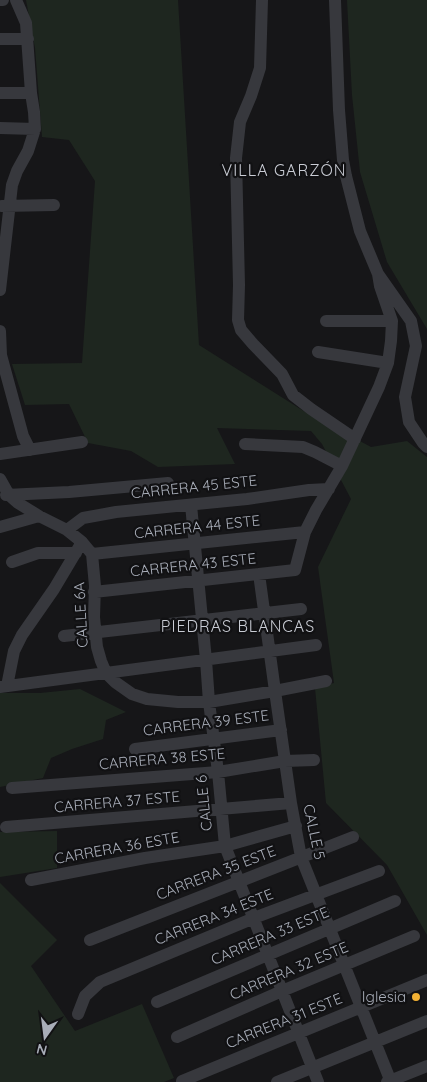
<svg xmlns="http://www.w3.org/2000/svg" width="427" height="1082" font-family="Quicksand,sans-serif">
<rect width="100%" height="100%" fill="#161618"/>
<path fill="#1e261f" d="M26,0H178L199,345L302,410L371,447L407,441L427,457V935L387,865L326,803L315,688L334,683L318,567L351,499L322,444L311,431L217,428L235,464L158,467L131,451L88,443L69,404L25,405L12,364L82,363L95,181L69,140L42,137L35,48Z
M347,0H427V329L387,262L360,172L352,95Z
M80,689L126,712L106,720L103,739L72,749L51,758L43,778L0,787V693H40Z
M57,831V868L0,877V832Z
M0,883L57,940L31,966L75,1031L142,1004L174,1078L164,1082H0Z"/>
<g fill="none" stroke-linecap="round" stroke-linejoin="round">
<path stroke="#37383d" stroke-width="12" d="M0,0H3
M262,0L260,68L251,96L240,122L236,158L239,285L238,320L241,330L253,344L282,374L293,395L311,409L355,439
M335,0L339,110L343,160L346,176L360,231L378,274L411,321L416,346L405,397L409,422L423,443L427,447
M0,39H28
M0,93H31
M0,128L35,129
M2,206L54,205
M0,290L12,185L17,171L28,151L35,129L34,112L31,93L26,23L16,0
M326,321H392
M0,331L1,355L23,436L30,450
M318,352L388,363
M245,444L303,447L315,452L342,466
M0,454L82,442
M0,479L9,495L18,503L39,516L67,530L82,542L92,554L95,586L94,617L97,647L101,661L106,673L115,682L132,694L147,699L178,702H209L275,691L326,681
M6,495L69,492L168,483
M191,505L206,660L209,702L218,772L225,846L318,1082
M0,527L39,516
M67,530L83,518L116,512L247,499L309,490L329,489
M92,554L305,532
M12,562L38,553H76
M259,574L275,691L291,803L301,857L391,1082
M94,592L295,570L305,532L316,510L342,466L379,387L388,363L391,341L392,321L380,286L378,274
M64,636L301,609
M7,686L14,651L22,635L54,589L82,542
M0,687L316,645
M135,749L281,730
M12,788L218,772L285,761L314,760
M6,827L291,803
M31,880L145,858L225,846L296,826
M90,940L353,837
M157,1002L395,901
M78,1014L85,996L100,982L254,918L379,871
M177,1037L282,991L414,936
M182,1081L427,980
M277,1082L427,1021
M387,1082L427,1066"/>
</g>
<circle fill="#f2b134" stroke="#111113" stroke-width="2" cx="416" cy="997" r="5"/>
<g text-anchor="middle" stroke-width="4.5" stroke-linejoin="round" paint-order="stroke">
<g font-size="15" fill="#a8adb8" stroke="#111113">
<text transform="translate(194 487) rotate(-6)" y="5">CARRERA 45 ESTE</text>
<text transform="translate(197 527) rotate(-6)" y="5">CARRERA 44 ESTE</text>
<text transform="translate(193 565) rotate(-6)" y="5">CARRERA 43 ESTE</text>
<text transform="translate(81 615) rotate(-93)" y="5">CALLE 6A</text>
<text transform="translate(206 723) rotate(-7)" y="5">CARRERA 39 ESTE</text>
<text transform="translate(162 759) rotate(-5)" y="5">CARRERA 38 ESTE</text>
<text transform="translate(117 802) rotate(-5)" y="5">CARRERA 37 ESTE</text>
<text transform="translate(204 803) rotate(-96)" y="5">CALLE 6</text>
<text transform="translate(314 832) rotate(78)" y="5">CALLE 5</text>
<text transform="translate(117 848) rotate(-10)" y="5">CARRERA 36 ESTE</text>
<text transform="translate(216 873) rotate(-21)" y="5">CARRERA 35 ESTE</text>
<text transform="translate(214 917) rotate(-22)" y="5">CARRERA 34 ESTE</text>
<text transform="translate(270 936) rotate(-23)" y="5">CARRERA 33 ESTE</text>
<text transform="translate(289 971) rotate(-23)" y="5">CARRERA 32 ESTE</text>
<text transform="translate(284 1021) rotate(-22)" y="5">CARRERA 31 ESTE</text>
</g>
<g font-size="15" fill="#a8adb8" stroke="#111113" text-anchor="end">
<text x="406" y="1002">Iglesia</text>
</g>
<g font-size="16" letter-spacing="1" fill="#c9ccd4" stroke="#111113">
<text x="284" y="176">VILLA GARZÓN</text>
<text x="238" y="632">PIEDRAS BLANCAS</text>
</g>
</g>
<g transform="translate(45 1037) rotate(194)" stroke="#111113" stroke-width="4" paint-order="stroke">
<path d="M0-4L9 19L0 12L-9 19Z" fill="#a8adb8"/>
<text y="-8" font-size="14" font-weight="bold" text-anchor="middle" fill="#a8adb8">N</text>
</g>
</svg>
